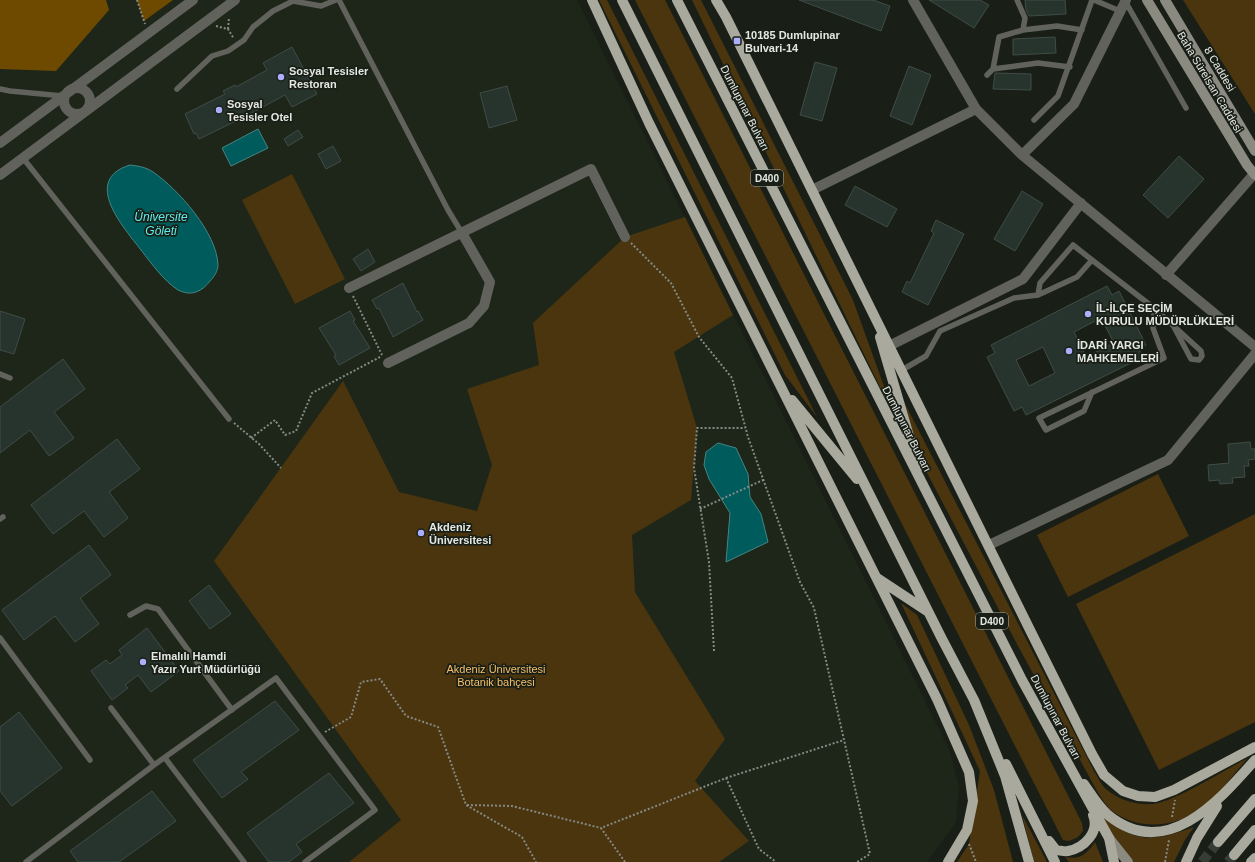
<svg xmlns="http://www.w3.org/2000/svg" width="1255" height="862" font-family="Helvetica,sans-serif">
<rect width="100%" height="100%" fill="#191f17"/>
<path fill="#1d2618" d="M0,0H577L950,751L959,788L956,822L927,862H0Z"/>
<path fill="#4b350f" d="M599,0H607L817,417L785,375Z
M635,0H665L1082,823L1083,831L1078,837L1069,841L1063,840Z
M692,0H701L853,300L896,420Z
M1183,0H1255V114Z
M292,174L345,279L295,304L242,200Z
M685,217L733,315L674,352L697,428L691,500L632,535L635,592L725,739L695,781L749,841L719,862H349L401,820L214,561L343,381L399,492L477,511L492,465L467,389L539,365L533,323L625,237Z
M902,398L1094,771C1098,777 1101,785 1106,789C1118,800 1136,805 1152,804C1173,803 1226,769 1248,758C1234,773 1221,793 1205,806C1178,827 1141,832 1112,811C1106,806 1101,797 1097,791L1018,646L925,469Z
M1158,474L1189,536L1068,597L1037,535Z
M1255,514V722L1159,770L1076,604Z
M901,603L917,615L969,725L994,790L1013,862H957L969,844L980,771Z
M1095,808C1133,843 1146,844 1194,827L1185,840L1174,862H1132L1109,833Z
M1022,815L1047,862H1034Z
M1095,842L1103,862H1069L1065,857C1080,860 1087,854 1095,842Z"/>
<path fill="#6e4a00" d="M0,0H106L109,10L56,71L0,69Z
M137,0H173L144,21Z"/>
<path fill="#005c5c" stroke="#448684" d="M258,129L268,148L231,166L222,148Z
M130,165C138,166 146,167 153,172C178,189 217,233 218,265C218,271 214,277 210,281C206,286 202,290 196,292C190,294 184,293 178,290C163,280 152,264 141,250C124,228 81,180 130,165Z
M718,443L736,448L748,474L750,497L761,514L768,542L726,562L730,513L709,479L704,465L706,452Z"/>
<path fill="#27332d" stroke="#404c46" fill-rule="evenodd" d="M799,0H873L890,6L881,31Z
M929,0H980L989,5L974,28Z
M1025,0H1065L1066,14L1029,16L1026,10Z
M1055,37L1056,53L1013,55V39Z
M292,47L317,94L292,107L285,95L250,114L251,116L239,122L238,120L199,139L196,133L194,134L185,114L225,94L223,91L235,85L236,87L267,70L263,63Z
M815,62L837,68L822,121L800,115Z
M909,66L931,75L912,125L890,116Z
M995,73L1031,74V90L993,89Z
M507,86L517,120L489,128L480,93Z
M298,130L303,137L288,146L284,139Z
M333,146L341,161L326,169L318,154Z
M1179,156L1204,179L1168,218L1143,195Z
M855,186L897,209L887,227L845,205Z
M1022,191L1043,204L1015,251L994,239Z
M936,220L964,234L928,305L902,292L907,281L910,283L934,233L931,231Z
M368,249L375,262L361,271L353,259Z
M403,283L417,312L418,311L423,320L393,337L379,308L377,309L372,300Z
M1107,286L1112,295L1119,291L1146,345L1139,349L1143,357L1026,415L1022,407L1014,411L987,357L995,353L991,345ZM1101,318L1114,343L1086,357L1074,332ZM1043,347L1055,373L1029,386L1016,360Z
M0,311L25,319L14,354L0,350Z
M350,311L355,320L353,321L370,348L339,365L334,356L336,355L319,328Z
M63,359L85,389L54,412L74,438L49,456L30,430L0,453V407Z
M117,439L140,469L109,492L128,518L104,537L84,511L53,534L31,505Z
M1250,442L1251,449H1255V459L1248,460L1249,466H1244L1245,477L1232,478L1233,483L1220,484L1219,480L1209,481L1208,465L1229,463L1228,444Z
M89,545L111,575L80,598L99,624L75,642L55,616L24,640L2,610Z
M209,585L231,614L210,629L189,601Z
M147,628L179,671L151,692L138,675L125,685L128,688L112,700L91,671L106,660L110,664L122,655L119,650Z
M275,701L299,730L241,772L248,779L222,798L193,760Z
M19,712L62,768L12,806L0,791V727Z
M329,773L354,803L296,844L302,852L289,862H269L247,833Z
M152,791L176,821L119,862H78L70,851Z"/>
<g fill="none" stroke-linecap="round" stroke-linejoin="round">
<path stroke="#373d35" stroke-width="10" stroke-dasharray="10 5" stroke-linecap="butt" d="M1202,862L1218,842
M1228,862L1234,855"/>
<path stroke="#858a83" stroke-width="2" stroke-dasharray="2 2" stroke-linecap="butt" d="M137,0L145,24
M216,26L228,29L234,39
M228,29L229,18
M631,243L671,283L699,337L732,378L748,437L800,582L814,608L870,854L857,862
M353,296L382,355
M234,423L259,444L281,468
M251,438L275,420L285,435L296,431L312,393L380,357
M700,509L763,480
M714,651L709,562L694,468L697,428H745
M325,732L351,717L361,682L380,679L406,716L438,727L466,805L522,837L536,862
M726,778L844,740
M467,805L512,806L601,828
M1172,817L1175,800
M969,844L976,862
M625,862L601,828L726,778L759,849L776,862
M1165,862L1169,840"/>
<path stroke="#62625d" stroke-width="5.5" d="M339,0L448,210L462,233
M1094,0L1120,11
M1125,1L1186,108
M1023,30L1057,26L1082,30
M993,69L1038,63L1070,67
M987,75L993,69L999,37L1023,30L1025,18L1017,0
M0,89L10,91L63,96
M177,89L212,56L228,51L244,40L253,27L273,11L293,1L321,6L336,0
M1034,120L1058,96L1092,0
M23,158L229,419
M1038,295L1040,283L1073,245L1092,260
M902,370L926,356L940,331L1014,298L1038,295L1077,277L1092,260L1154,308L1201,351L1202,356L1199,360L1191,359L1174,327
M0,374L10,378
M1092,392L1084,411L1046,430L1039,418L1164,358L1153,328L1154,308
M0,519L3,517
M130,615L146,606L158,609L232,710
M0,638L90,760
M111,708L154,765
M165,758L244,862
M26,862L154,765L276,678L375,810L305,862"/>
<path stroke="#62625d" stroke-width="10" d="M913,0L976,109L1022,155L1255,347
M1022,155L1074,104L1126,0
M812,190L976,109
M1166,275L1254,174
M349,288L591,169L625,237
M889,346L1023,279L1081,203
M388,363L469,323L484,306L490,282L462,233
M989,545L1168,460L1255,354"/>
<path stroke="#62625d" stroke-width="10" d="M64 101a13 13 0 1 1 26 0a13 13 0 1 1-26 0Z
M0,143L193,0
M0,175L235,0"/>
<path stroke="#8a8a81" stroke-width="10" d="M1147,0L1247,165L1255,175
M1165,0L1255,151
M1109,838L1128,862"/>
<path stroke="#a9a99d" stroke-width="10" d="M592,0L649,123L937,699L969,772L973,801L967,830L948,862
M622,0L941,637L974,700L1005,776L1029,862
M677,0L1022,680L1109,838L1114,862
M716,0L726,17L1031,632L1092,754L1104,775L1123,791L1138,796L1155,797L1174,790L1255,747
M880,337L918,467
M792,400L857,479
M877,578L927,611
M1006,764L1055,862
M1084,784C1091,794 1098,806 1108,815C1166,862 1218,802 1255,760
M1049,841L1056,850C1059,850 1065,852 1068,851C1084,848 1100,832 1093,815
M1218,842L1255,799
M1234,855L1255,830
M1186,862L1197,838L1217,806
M1251,862L1255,858"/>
</g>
<g fill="#acaffb" stroke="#191f17" stroke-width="1.5">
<rect x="733" y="37" width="8" height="8" rx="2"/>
<circle cx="281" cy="77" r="4"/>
<circle cx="219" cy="110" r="4"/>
<circle cx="1088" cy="314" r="4"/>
<circle cx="1069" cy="351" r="4"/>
<circle cx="421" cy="533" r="4"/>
<circle cx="143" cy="662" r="4"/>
</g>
<g text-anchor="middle" stroke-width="3.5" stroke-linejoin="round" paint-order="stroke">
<g fill="#191f17" stroke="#a7aca5" stroke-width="1">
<rect x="751" y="170" width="32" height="16" rx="3"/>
<rect x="976" y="613" width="32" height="16" rx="3"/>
</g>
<g font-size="10" font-weight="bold" fill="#e4e8e2">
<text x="767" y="182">D400</text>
<text x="992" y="625">D400</text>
</g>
<g font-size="11" font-weight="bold" fill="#e4e8e2" stroke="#191f17" text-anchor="start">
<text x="745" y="39">10185 Dumlupinar<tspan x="745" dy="13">Bulvari-14</tspan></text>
<text x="289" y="75">Sosyal Tesisler<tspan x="289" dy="13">Restoran</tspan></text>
<text x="227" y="108">Sosyal<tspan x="227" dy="13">Tesisler Otel</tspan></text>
<text x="1096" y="312">İL-İLÇE SEÇİM<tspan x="1096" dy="13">KURULU MÜDÜRLÜKLERİ</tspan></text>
<text x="1077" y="349">İDARİ YARGI<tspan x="1077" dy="13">MAHKEMELERİ</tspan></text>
<text x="429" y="531">Akdeniz<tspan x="429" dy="13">Üniversitesi</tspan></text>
<text x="151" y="660">Elmalılı Hamdi<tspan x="151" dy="13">Yazır Yurt Müdürlüğü</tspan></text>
</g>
<g font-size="11" fill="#e4e8e2" stroke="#191f17">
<text transform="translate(1220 69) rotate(59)" y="4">8 Caddesi</text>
<text transform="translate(1210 82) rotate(59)" y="4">Baha Sürelsan Caddesi</text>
<text transform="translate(745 108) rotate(63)" y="4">Dumlupınar Bulvarı</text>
<text transform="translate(907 429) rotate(63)" y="4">Dumlupınar Bulvarı</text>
<text transform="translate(1056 717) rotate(62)" y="4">Dumlupınar Bulvarı</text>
</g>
<g font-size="11" fill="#f6bf68" stroke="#191f17">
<text x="496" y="673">Akdeniz Üniversitesi<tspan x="496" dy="13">Botanik bahçesi</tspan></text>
</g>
<g font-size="12" font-style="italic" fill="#5eeeed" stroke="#191f17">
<text x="161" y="221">Üniversite<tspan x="161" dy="14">Göleti</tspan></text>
</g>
</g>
</svg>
